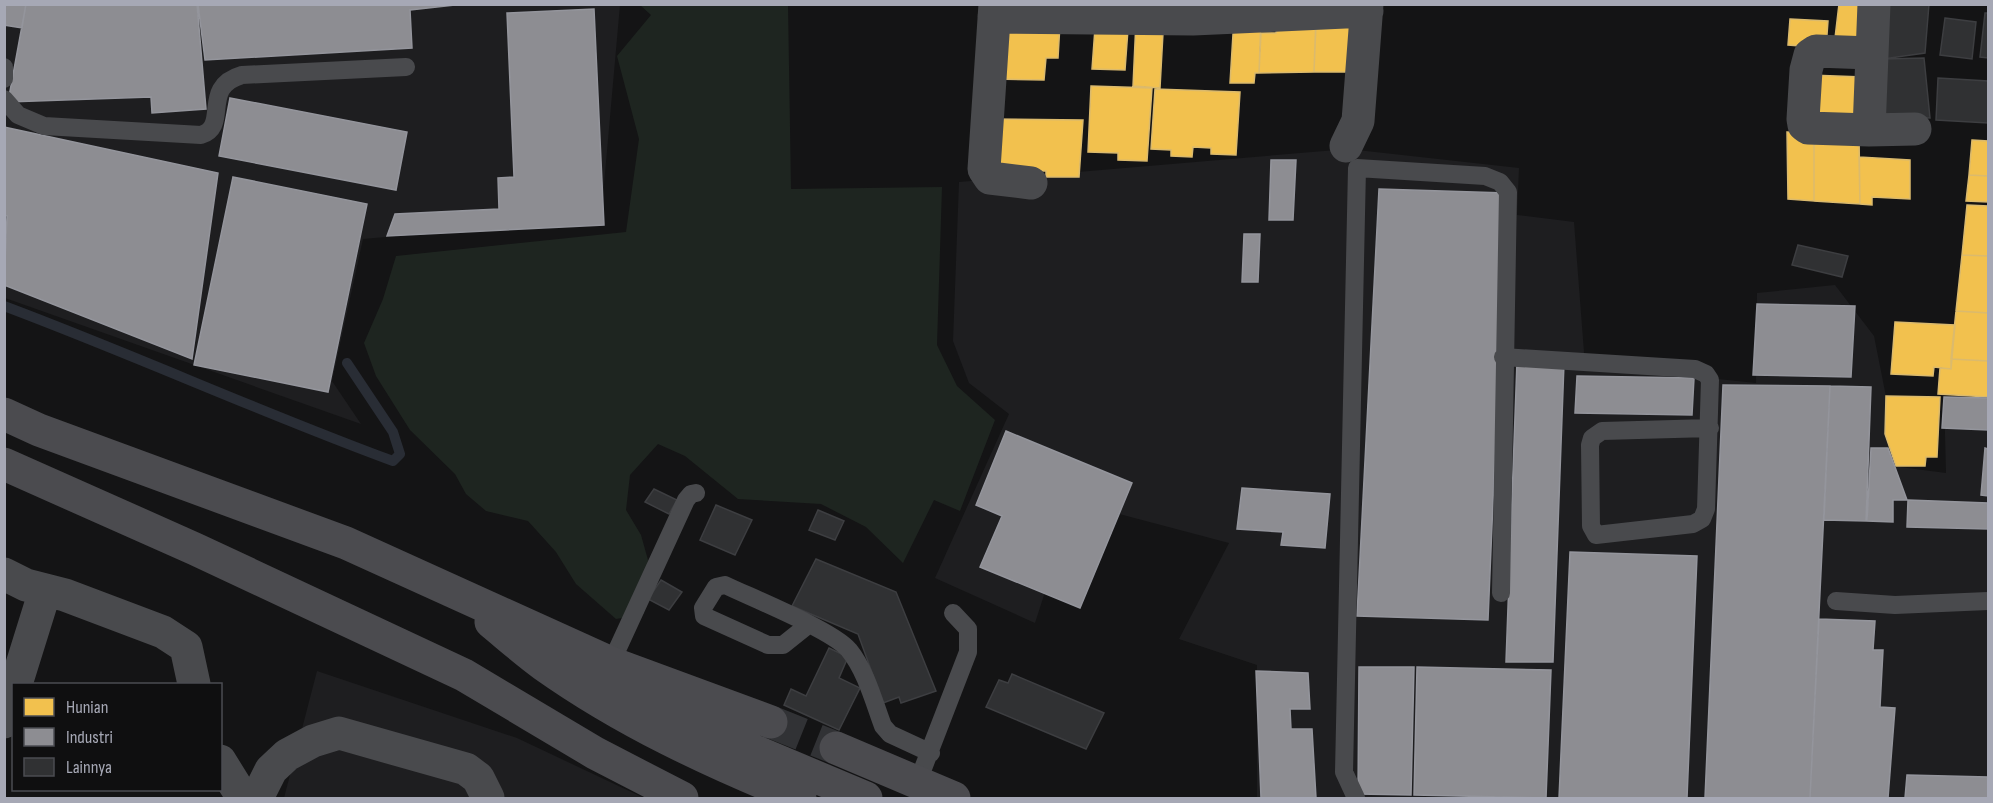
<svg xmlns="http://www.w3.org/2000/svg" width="1993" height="803" font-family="'Sofia Sans Condensed',sans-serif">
<rect width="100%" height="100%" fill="#141415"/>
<path fill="#1e1e20" d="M5,5H620L601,218L363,239L332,381L361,424L5,298Z
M1348,149L1519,168L1517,215L1574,222L1585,365L1756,383L1757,293L1835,285L1874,336L1900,467L1946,473L1944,396L1988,395V798H1257V665L1179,639L1229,543L1074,502L1035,623L935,578L1009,414L969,383L953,341L959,182Z
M317,671L517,738L644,798H284Z"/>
<path fill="#1e2520" d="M640,5H788L791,189L942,187L937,345L957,386L995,420L960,511L934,500L903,563L866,527L821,504L738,499L685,456L658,444L630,475L626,510L641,535L648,560L644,614L616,619L576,584L556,552L528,521L486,511L466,494L455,474L410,430L376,376L364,343L383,299L396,256L626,232L639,139L617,56L651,15Z"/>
<path fill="#f2c14e" stroke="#dbba6d" stroke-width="1.5" d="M1839,4H1866L1862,41L1835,38Z
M1316,16H1363L1360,72H1314Z
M1261,17L1259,73H1255L1254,83H1230L1234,18Z
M1790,19L1828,21L1826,48L1788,45Z
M1136,21L1163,33L1160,88L1133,86Z
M1001,23L1060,24L1058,58H1046L1044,80L994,79Z
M1277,24H1316L1314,72L1259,73L1261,33H1276Z
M1095,28L1128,29L1125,70L1092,69Z
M1809,75L1863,77L1861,121L1807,119Z
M1091,86L1152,88L1147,161L1118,160V153L1088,152Z
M1155,89L1240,92L1236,155L1211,154V148L1193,147L1192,157L1171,156V150L1151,149Z
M988,119L1083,120L1079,177H1046V171H992Z
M1787,132L1814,133V201L1788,199Z
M1814,133L1859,135L1860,204L1814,201Z
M1972,140L1988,141V176L1969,175Z
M1859,157L1910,160V199L1872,197V205L1860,204Z
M1969,175L1988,176V202L1966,201Z
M1967,205L1988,206V256L1962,255Z
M1962,255L1988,256V313L1956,311Z
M1956,311L1988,313V361L1951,359Z
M1895,322L1955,325L1951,369L1934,367L1933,376L1891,374Z
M1951,359L1988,361V397L1938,394L1940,368L1951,369Z
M1886,396L1940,397L1937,457H1926L1925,466H1896L1885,434Z"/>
<path fill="#8d8d92" stroke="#94959c" stroke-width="1.5" d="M4,4H26L22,28L4,25Z
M26,4H197L206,109L152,113L151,97L8,102Z
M198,4H464L410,10L412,48L205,60Z
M594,9L604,225L387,236L395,214L499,209L498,178L514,177L507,13Z
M230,98L407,132L396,190L219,156Z
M4,127L218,173L192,359L4,285L7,216L4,215Z
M1271,160H1296L1293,220H1269Z
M233,177L367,204L328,392L194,365Z
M1379,189L1506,193L1488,620L1357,616Z
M1244,234H1260L1258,282H1242Z
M1757,304L1855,306L1851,377L1753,375Z
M1517,362L1564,363L1553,662H1506Z
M1577,376L1694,378L1692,415L1575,413Z
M1723,385L1830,386L1810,798H1705Z
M1830,386L1871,387L1866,521L1824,520Z
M1944,397L1988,398V430L1942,428Z
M1006,431L1132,483L1080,608L980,567L1002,516L976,505Z
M1871,448H1888L1907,500H1893V522L1867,521Z
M1985,448L1988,449V496L1981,495Z
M1242,488L1330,494L1325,548L1281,545L1283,532L1237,529Z
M1908,500L1988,503V529L1907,527Z
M1570,552L1697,556L1687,798H1559Z
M1819,619L1875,621L1873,650H1883L1880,707L1895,708L1888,798H1810Z
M1359,667H1414L1411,795L1358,794Z
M1417,667L1551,670L1546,798L1414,795Z
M1256,671L1308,673L1310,709H1290L1291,729H1312L1316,798H1261Z
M1907,775L1988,777V798H1905Z"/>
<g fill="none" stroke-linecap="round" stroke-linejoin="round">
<path stroke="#292d35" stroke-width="10" d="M4,306C135,355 262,413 393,461L400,454L393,432L347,363"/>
</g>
<path fill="#303133" stroke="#3d3e41" stroke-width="1.5" d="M1887,4H1929L1925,53L1883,59Z
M1985,13H1988V58L1980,57Z
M1945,18L1976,22L1972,59L1940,55Z
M1924,58L1930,118L1872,116L1883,59Z
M1938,78L1988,81V123L1936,120Z
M1798,245L1848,256L1842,277L1792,265Z
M654,489L677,500L669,514L645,502Z
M716,505L752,520L735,555L700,540Z
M818,510L844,521L835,540L809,530Z
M816,559L896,592L936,691L901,703L899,697L883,703L858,634L792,606Z
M661,580L682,592L669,610L648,599Z
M829,648L848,657L839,678L860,688L839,730L784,705L791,689L806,696Z
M1012,674L1104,713L1086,749L986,707L999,680L1008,683Z"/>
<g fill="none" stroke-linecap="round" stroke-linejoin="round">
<path stroke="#313235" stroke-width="33" stroke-dasharray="33 16" stroke-linecap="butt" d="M771,722L836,748"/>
<path stroke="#494a4d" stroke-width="18" d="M4,67V79
M4,99L18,115L44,126L201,135C230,126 200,87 242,75L406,67
M1503,357L1695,369L1706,374L1710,380L1706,509L1702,519L1693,524L1596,535L1591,526L1590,445L1592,438L1602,431L1710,428
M1836,601L1895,605L1988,601
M808,625L783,645H768L704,616L703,608L716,587L725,585C752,598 832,630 849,650C866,671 874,702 883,726L890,734L931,753
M611,663L686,500L691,494L696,493
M917,784L968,652V629L953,613
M1356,798L1344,772L1357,168L1485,176L1500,182L1508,192L1501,593"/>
<path stroke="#494a4d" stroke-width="33" d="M995,4L984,169L990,178L1031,183
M1874,4L1869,130L1915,129
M994,17L1193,19L1367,11
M1869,130L1808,128L1804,125L1803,119L1806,70L1810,55L1816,51L1870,53
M1346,146L1358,121L1367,4
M4,574L26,585L65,595L163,632L186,647L194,684
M16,684L45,591
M4,722L14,693
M220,761L243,798
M257,798L271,770L287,755L313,741L339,733L466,769L478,778L488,798"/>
<path stroke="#4b4b4f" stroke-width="33" d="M4,414L39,430L346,543L611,663L771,722
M4,464L195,549L464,675L595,753L682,798
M491,622C508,636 526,652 544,665C623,721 711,762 800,798
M579,668L638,702L866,798
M836,748L954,798"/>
</g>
<rect width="1993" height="803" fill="none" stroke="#a6a8b5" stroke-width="12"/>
<rect x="12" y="683" width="210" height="108" fill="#0f0f10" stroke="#4b4c52" stroke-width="1.5"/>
<rect x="24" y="698" width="30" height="18" fill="#f2c14e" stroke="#4b4c52" stroke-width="1.5"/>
<text x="66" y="713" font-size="18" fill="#a6a8b5">Hunian</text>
<rect x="24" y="728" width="30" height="18" fill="#8d8d92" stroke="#4b4c52" stroke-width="1.5"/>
<text x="66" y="743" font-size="18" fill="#a6a8b5">Industri</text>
<rect x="24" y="758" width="30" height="18" fill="#303133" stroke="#4b4c52" stroke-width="1.5"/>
<text x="66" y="773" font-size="18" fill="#a6a8b5">Lainnya</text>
</svg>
